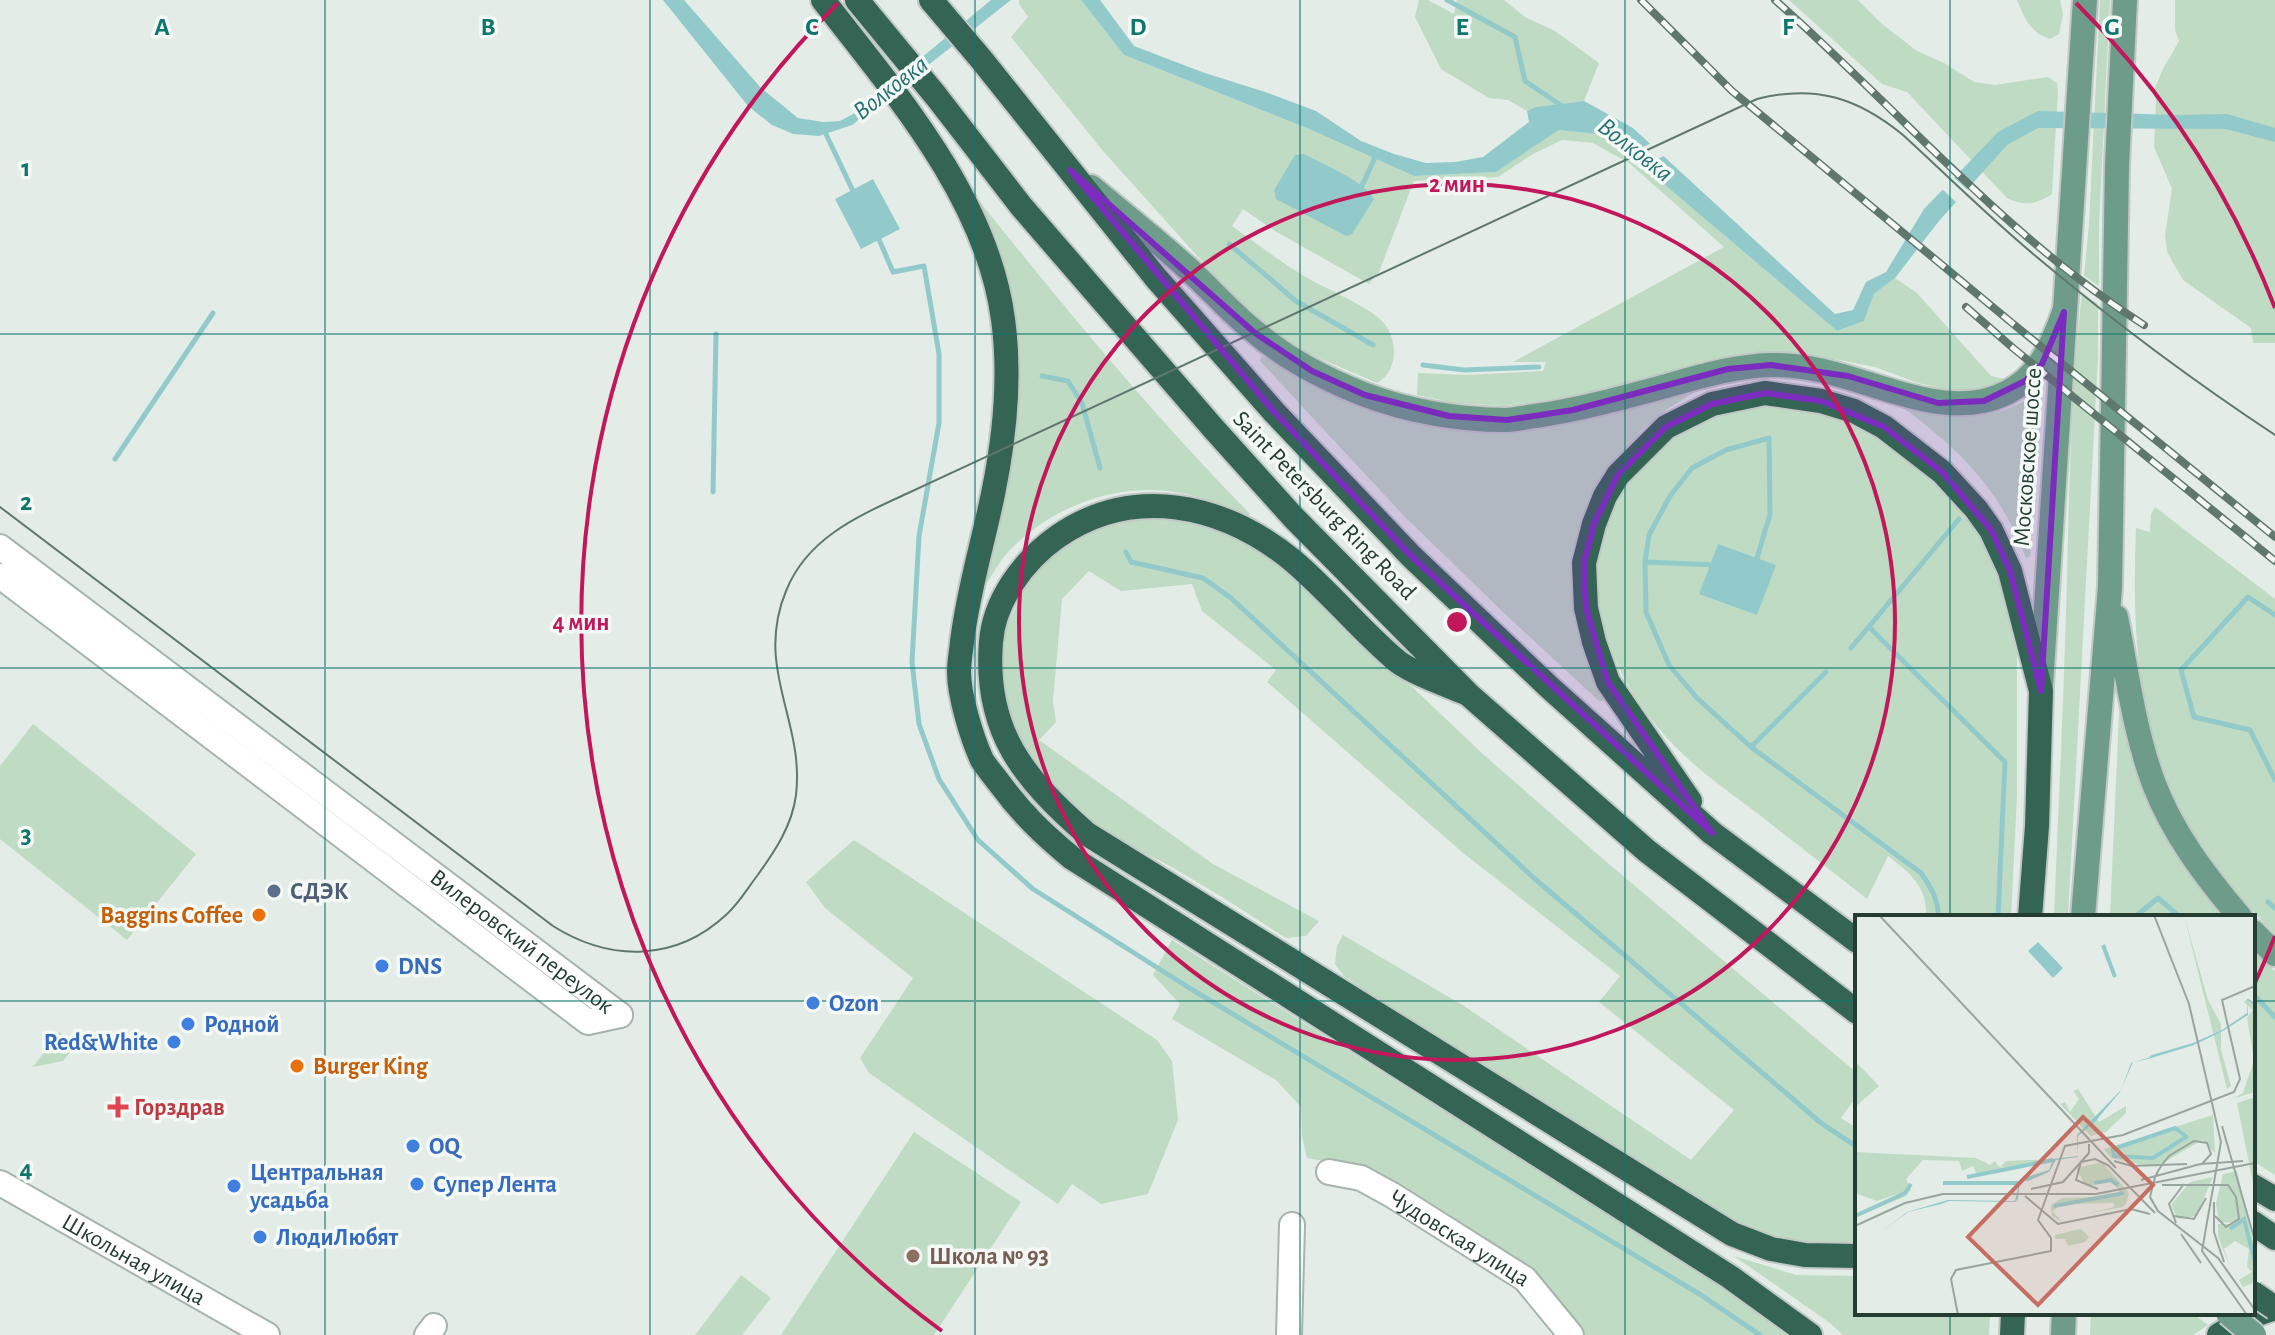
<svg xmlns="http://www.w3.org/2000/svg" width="2275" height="1335" font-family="'Alegreya Sans',sans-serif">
<rect width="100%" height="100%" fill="#e4ece7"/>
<path fill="#bfdbc3" d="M1019,0H1081L1124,55L1309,129L1414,176L1496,172L1559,130L1596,134L1632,157L1837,331L1864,321L1874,294L1895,278L1917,293L1991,376L2004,379L1979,390L1954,391L1918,383L1875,367L1813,355L1759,352L1611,391L1505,406L1455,403L1417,395L1418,373L1466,375L1543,371L1546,362H1513L1724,247L1629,163L1593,143L1562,140L1533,154L1498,177L1414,181L1379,272L1369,284L1275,231L1243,209L1232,226C1256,243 1279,261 1304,276C1326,289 1361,303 1380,319C1398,335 1400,370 1377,383L1314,356L1273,331L1243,307L1103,151L1011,37L1028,17L1019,4Z
M1419,0H1428L1454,14L1457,0H1504L1525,17L1555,31L1599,63L1584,101L1537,107L1527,111L1508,100L1489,98L1441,69L1415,17Z
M1789,0H1858L1882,24L1917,51L1944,63L1974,82L1995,85L2048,77L2057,83L2058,91L2052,194C2036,204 2025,207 2007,198L1907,92L1882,84Z
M2017,0H2060L2063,14L2059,34L2050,39C2030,32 2025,19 2017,0Z
M2100,0H2110L2099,225V286L2084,276L2089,224Z
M2175,0H2275V343H2253L2251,328L2183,280L2167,252L2165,235L2172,189L2154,147L2156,101L2154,90L2163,69L2179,41L2175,30Z
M976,197C1063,306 1152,414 1250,514L1246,517C1233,511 1220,505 1206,500C1137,475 1059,499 1009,551C998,563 990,579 981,592L1012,383L972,201Z
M2082,293L2098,304V358L2068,917H2054C2058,816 2063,715 2066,614C2069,507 2070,399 2082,293Z
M1261,356L1419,421L1703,387L1669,408L1643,429L1617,459L1586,520L1605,696L1603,701H1599L1504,613L1404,516L1260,361Z
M2039,390L2042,391L2030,557L2026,558C2000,488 1957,447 1898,404C1950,413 1995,428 2039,390Z
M1793,402L1871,429L1954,497L1991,546L2014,611L2017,649V796L2011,917H1926C1928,887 1910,873 1888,856L1867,899C1832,871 1796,844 1761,816C1736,797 1708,778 1685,756C1632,706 1589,633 1598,557C1600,537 1609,518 1617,500C1634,465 1681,417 1720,410C1744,406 1769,405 1793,402Z
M2155,507L2275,599V934C2242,900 2203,856 2181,814C2136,726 2132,624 2136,528L2150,532L2151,514Z
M1134,516L1194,517L1275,557L1484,755L1603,859L1857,1073V1096L1841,1118L1857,1128V1244H1799L1759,1233L1721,1216L1409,1020L1344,976L1335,964L1337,946L1343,935L1464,1006L1691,1160L1734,1110L1599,1002L1620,976L1462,852L1267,682L1276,670L1202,611L1192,584L1121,591L1089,571L1062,599L1053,701L1056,722L1039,740L1213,864L1319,921L1306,936L1286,938L1222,897L1170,866L1110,836L1084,818L1053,793L1012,733L1003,696L1001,664L1006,628L1024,589L1053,552L1085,530Z
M2122,711L2188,868L2224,917H2110L2119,713Z
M33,724L196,854L127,940L0,839V766Z
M854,840L1157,1040L1172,1061L1178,1120L1148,1194L1101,1204L1072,1184L1058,1204L869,1073L860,1058L913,978L825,908L806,882Z
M1172,940L1688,1265L1790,1335H1585L1541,1281L1520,1260L1357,1167L1307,1158L1302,1136L1301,1107L1276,1080L1172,1019L1180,1004L1153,975Z
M2253,950L2275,971V1175L2253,1161Z
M59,1032L76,1045L63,1061L33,1067Z
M914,1132L1021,1202L934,1335H781Z
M1734,1256L1796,1275L1857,1276V1313H1990L1989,1335H1843L1830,1323Z
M741,1275L771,1298L742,1335H695Z
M2091,1313H2192L2208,1325L2193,1335H2090Z"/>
<path fill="#92cacb" d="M663,0H684L761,88L798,118L823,122L840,121L855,113L991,0H1011L852,125L819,136L793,134L772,125L748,106Z
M1081,0H1100L1134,46L1202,72L1265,92L1316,111L1361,141L1394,154L1426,163L1455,162L1483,157L1529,122L1527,111L1536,107L1584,101L1633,128L1835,314L1853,310L1866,282L1886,272L1924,209L1998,132L2038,111L2179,115L2227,114L2275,128V142L2226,129L2038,128L2007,145L1939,221L1895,278L1874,294L1864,321L1837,331L1632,157L1596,134L1559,130L1496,172L1414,176L1309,129L1124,55Z
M1304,154C1324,165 1363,180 1374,199L1352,234L1346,236L1276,199L1274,190L1295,155Z
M873,179L900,229L861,249L835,199Z
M1718,544L1776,565L1757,615L1699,594Z"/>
<path fill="#e4ece7" d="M1654,142L1668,154L1639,168L1623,156Z
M1951,175L1970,192L1959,205L1940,187Z"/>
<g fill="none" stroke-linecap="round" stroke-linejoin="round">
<path stroke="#92cacb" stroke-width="5" d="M1447,0L1515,37L1525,81L1562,106
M824,130L854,193
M1362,186L1376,155
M878,237L893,272L924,266L939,354V423L919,536L912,662L919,724L939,779L978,840L1033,889L1191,989L1701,1295L1760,1335
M1229,244L1296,301L1373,345
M1423,365L1464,370L1539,367
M1042,376L1068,381L1082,403L1100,468
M115,459L213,313
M713,492L716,334
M1126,552L1131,562L1203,578L1231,598L1535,879L1821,1123L1857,1147
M1645,562L1717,565
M1755,565L1770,514L1769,438L1726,450L1692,468L1670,496L1649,535L1645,562L1646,612L1669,665L1697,698L1751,747L1921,873C1930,886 1939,900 1938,917
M2275,615L2248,597L2181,670L2194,717L2250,730L2275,780
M1869,627L2005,762L1998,917
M1851,648L1959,519
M1751,747L1826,672
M2268,902L2275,908
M2135,917L2158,898L2180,917
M2253,994L2275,1017"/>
<g stroke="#a7b4ad" stroke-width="28">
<g id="minor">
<path id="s1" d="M0,547L620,1015"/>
<path d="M0,576L588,1022L620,1015"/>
<path id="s2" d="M1329,1172L1361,1178L1392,1195L1525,1279L1571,1335"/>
<path id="s3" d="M0,1183L267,1335"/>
<path d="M427,1335L434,1326"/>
<path d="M1289,1335L1292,1225"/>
</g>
</g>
<g stroke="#c2c8c6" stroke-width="28">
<path id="major" d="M1091,187C1122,213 1154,238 1184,265C1208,286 1229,311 1254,331C1285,358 1325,379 1363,394C1407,411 1458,420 1505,420C1515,420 1525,417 1535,416C1577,410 1618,399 1659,388C1696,378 1732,366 1771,365C1843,362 1916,415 1983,401C2032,390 2049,355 2064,312
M2116,617C2127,672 2134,731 2154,784C2173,834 2206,877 2240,917
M2041,685L2085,0
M2083,917L2110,587L2117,165L2125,0
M2253,932L2275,954
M2063,1335L2064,1313"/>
</g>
<g stroke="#c2c8c6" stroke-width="28">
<path id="highway" d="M823,0C895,93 987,198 1003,319C1011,377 1005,436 993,494C983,543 968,591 962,642C961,652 959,662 959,672C959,696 972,738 982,760C987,768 994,776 1000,784C1023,815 1043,834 1072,858L1730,1277L1810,1335
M857,0L936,96L1021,206L1213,428L1293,517L1468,694L1647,851L1857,1012
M931,0L981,59L1156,278L1274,412L1411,556L1549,687L1712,833L1857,941
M1468,694C1449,686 1412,673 1397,661C1360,630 1329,591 1292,560C1223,504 1133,484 1057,537C1023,561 994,601 991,642C984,731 1023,778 1087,834L1732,1234L1771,1249L1805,1255L1857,1256
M1690,801L1608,682L1594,642L1586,608L1584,563L1594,524L1605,496L1618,475L1666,427L1712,404L1765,393L1821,401L1854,411L1884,427L1942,472L1976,509L1991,530L2010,571L2041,691L2037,826L2030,917
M2253,1186L2275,1199
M2253,1223L2275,1238
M2012,1335L2013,1313
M2219,1335L2252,1316L2275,1308"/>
</g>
<use href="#minor" stroke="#fff" stroke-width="24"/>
<use href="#major" stroke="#6d9d8a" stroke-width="24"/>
<use href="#highway" stroke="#346554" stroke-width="24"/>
<path stroke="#60776e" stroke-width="2" d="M0,507L553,926C610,962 676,962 727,914C739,903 747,889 757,876C775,851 792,826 796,795C805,721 754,669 786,591C807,538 858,516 906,494L1757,99C1815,84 1858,98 1903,135C1950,178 1995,223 2044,263C2118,325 2195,382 2275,435"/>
<g stroke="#60776e" stroke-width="8">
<path id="rail" d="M1641,0L1732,91L2012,323L2275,537
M1775,0C1898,109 2005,236 2144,325
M1966,307L2013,348L2275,561"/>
</g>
<use href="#rail" stroke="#f4f9f6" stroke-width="5" stroke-dasharray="15" stroke-linecap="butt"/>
<g stroke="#c2c8c6" stroke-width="28" stroke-linecap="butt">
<path id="major-bridge" d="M2228,1313L2254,1335"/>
</g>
<g stroke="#c2c8c6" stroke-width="28" stroke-linecap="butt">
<path id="highway-bridge" d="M2253,1293L2275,1308"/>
</g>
<use href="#major-bridge" stroke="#6d9d8a" stroke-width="24"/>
<use href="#highway-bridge" stroke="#346554" stroke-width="24"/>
</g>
<path fill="#7b2cbf" fill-opacity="0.2" stroke="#7b2cbf" stroke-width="6" stroke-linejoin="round" d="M1070,170L1255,333L1312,371L1365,395L1449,416L1507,420L1573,410L1728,369L1771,365L1848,376L1938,403L1984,401L2025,381L2042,364L2064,312L2041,691L2010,571L1991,530L1942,472L1884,427L1821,401L1765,393L1712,404L1666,427L1618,475L1594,524L1584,563L1586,608L1608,682L1712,833L1411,556L1274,412Z"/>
<path fill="none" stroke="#0f766e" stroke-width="2" stroke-opacity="0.55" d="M325,0V1335M650,0V1335M975,0V1335M1300,0V1335M1625,0V1335M1950,0V917M0,334H2275M0,668H2275M0,1001H1857M2253,1001H2275M1950,1313V1335"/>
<g fill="none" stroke="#c2185b" stroke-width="4">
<circle cx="1457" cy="622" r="438"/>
<path d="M2275 936A876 876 0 0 1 2254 985M942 1331A876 876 0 0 1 838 3M2076 3A876 876 0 0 1 2275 308"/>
</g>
<circle fill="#5c6f8a" stroke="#f4f9f6" stroke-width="3" cx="274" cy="891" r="8"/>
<g fill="#e8710a" stroke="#f4f9f6" stroke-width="3">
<circle cx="259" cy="915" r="8"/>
<circle cx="297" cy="1066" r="8"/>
</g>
<g fill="#3f7fe0" stroke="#f4f9f6" stroke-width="3">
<circle cx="382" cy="966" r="8"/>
<circle cx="813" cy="1003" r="8"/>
<circle cx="188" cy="1024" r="8"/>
<circle cx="174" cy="1042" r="8"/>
<circle cx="413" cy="1146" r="8"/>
<circle cx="417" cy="1184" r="8"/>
<circle cx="234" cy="1186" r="8"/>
<circle cx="260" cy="1237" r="8"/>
</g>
<path fill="#e0444e" stroke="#f4f9f6" stroke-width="3" d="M114 1095h8v8h8v8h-8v8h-8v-8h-8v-8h8z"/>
<circle fill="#8d6e63" stroke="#f4f9f6" stroke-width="3" cx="913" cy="1256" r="8"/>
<g text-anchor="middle" stroke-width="7" stroke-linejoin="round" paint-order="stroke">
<g font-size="24" fill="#253c32" stroke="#f4f9f6">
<text transform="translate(2027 457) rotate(-86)" y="8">Московское шоссе</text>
<text transform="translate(1325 505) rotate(46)" y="8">Saint Petersburg Ring Road</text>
<text dy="8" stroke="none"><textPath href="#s1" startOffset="654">Вилеровский переулок</textPath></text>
<text dy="8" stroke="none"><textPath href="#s2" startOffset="148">Чудовская улица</textPath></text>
<text dy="8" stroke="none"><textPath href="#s3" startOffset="154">Школьная улица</textPath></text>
</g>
<g font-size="24" font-weight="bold" fill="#4e5e75" stroke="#f4f9f6" text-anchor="start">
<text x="290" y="899">СДЭК</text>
</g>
<g font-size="24" font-weight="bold" fill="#c56008" stroke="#f4f9f6" text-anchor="end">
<text x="243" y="923">Baggins Coffee</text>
<text x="313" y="1074" text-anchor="start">Burger King</text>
</g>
<g font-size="24" font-weight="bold" fill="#366cbe" stroke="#f4f9f6" text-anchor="start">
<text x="398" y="974">DNS</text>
<text x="829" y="1011">Ozon</text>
<text x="204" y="1032">Родной</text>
<text x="158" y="1050" text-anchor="end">Red&amp;White</text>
<text x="429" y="1154">OQ</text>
<text x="250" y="1180">Центральная<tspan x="250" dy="28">усадьба</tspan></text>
<text x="433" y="1192">Супер Лента</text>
<text x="276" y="1245">ЛюдиЛюбят</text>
</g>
<g font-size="24" font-weight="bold" fill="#be3a42" stroke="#f4f9f6" text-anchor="start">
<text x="134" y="1115">Горздрав</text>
</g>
<g font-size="24" font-weight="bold" fill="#785e54" stroke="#f4f9f6" text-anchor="start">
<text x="929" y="1264">Школа № 93</text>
</g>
<g font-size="26" font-style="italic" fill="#257072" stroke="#f4f9f6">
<text transform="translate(890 87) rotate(-38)" y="9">Волковка</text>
<text transform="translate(1636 149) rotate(38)" y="9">Волковка</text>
</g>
</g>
<g transform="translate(1855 915)">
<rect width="400" height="400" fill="#e4ece7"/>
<path d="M329,0L353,85L366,109V135L376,171L372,174ZM393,83L400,88V177L377,184L388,178L399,145L392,103L398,95L389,87ZM0,146L24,171L0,192ZM223,174L244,207L271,191V198L251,217L236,221L205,189L210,187L215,197L224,184L218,176ZM400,182V278L382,188ZM358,200L360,238L347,225L306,249L287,250L256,243L249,234ZM0,237L121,243L135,250L140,246L143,251L152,254L146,251L151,246L198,244L131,260L121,258L118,251L107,256L104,246L68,245L51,264L56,275L51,281L0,303L48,277L22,286L0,278ZM247,247L274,278L271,289L267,292L230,299L259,292V288L204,289L198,297L208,307L197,301L196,290L207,283L268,281L257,266L231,271L221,253ZM382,256L400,335V367L388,372L384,365L397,357L392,352L394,334L380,326L369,334L375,353L363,321V309H381L382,275L381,308L364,307L361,288L368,259ZM358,262L341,301L323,304L316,290L335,267ZM226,314L234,322L230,327L213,331L210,324H200V320Z" fill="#bfdbc3"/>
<path d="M183,27L208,53L198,63L173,36ZM392,84L395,85L400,89V90L392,85L393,100L368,116L339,130L293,144L278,147L265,177L239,208L223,221V242L201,245L194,257L173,266L165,265L163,284L160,287L94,286L86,289L53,297L26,317L52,297L93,285L160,286L165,264L194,255L198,244L223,241L222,220L266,175L276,148L278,147L293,143L297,140L338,128L367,115L392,98Z" fill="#92cacb"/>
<path fill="none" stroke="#92cacb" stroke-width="4" d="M248,30L260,62M331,222L298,243L259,241L258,234L320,213L333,223M112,262L198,245M88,268H163M239,268L256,265L263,270M199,291L269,278M0,301L50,278L56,269M375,314L389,304L400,347"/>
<path fill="none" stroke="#98a69f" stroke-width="2" d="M24,0L261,253M299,0L334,89L366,227L347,336L392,400M367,211L400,326M259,246L277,251L332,249M346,249L388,246M286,265L338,251L341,250L347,249L356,239L352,228L339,226L314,241L309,247L303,256L300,262L295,282L303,296L363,343L400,395M307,270H373L381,282L384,304L371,312L360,301M176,274L208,267L234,238V229M243,274L221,265L226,247L240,244L253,250L300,298M170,281L203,309L276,294L295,299M359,287V317L369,347M319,301L339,304L351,283M321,308L314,289L329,269M0,311L50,288L88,279H241L400,248M326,319L346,348M103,400L96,364L101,355L196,336V323L183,305L210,231L268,220L379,177L385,164L367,85L400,71"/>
<path fill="#c66e62" fill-opacity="0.15" stroke="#c66e62" stroke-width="4" d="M228,202L298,270L183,390L113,322Z"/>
<rect width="400" height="400" fill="none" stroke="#253c32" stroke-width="4"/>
</g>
<g font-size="26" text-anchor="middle" font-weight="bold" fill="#0f766e" stroke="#f4f9f6" stroke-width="7" stroke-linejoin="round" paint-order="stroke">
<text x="162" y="35">A</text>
<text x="488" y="35">B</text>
<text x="812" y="35">C</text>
<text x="1138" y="35">D</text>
<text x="1462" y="35">E</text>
<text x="1788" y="35">F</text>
<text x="2112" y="35">G</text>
<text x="26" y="176">1</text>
<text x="26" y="510">2</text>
<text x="26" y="843">3</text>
<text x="26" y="1177">4</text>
</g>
<circle cx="1457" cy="622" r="12" fill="#c2185b" stroke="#f4f9f6" stroke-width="4"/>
<g font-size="24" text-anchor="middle" font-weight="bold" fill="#c2185b" stroke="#f4f9f6" stroke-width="7" stroke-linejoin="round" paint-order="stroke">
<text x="1457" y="192">2 мин</text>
<text x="581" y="630">4 мин</text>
</g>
</svg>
